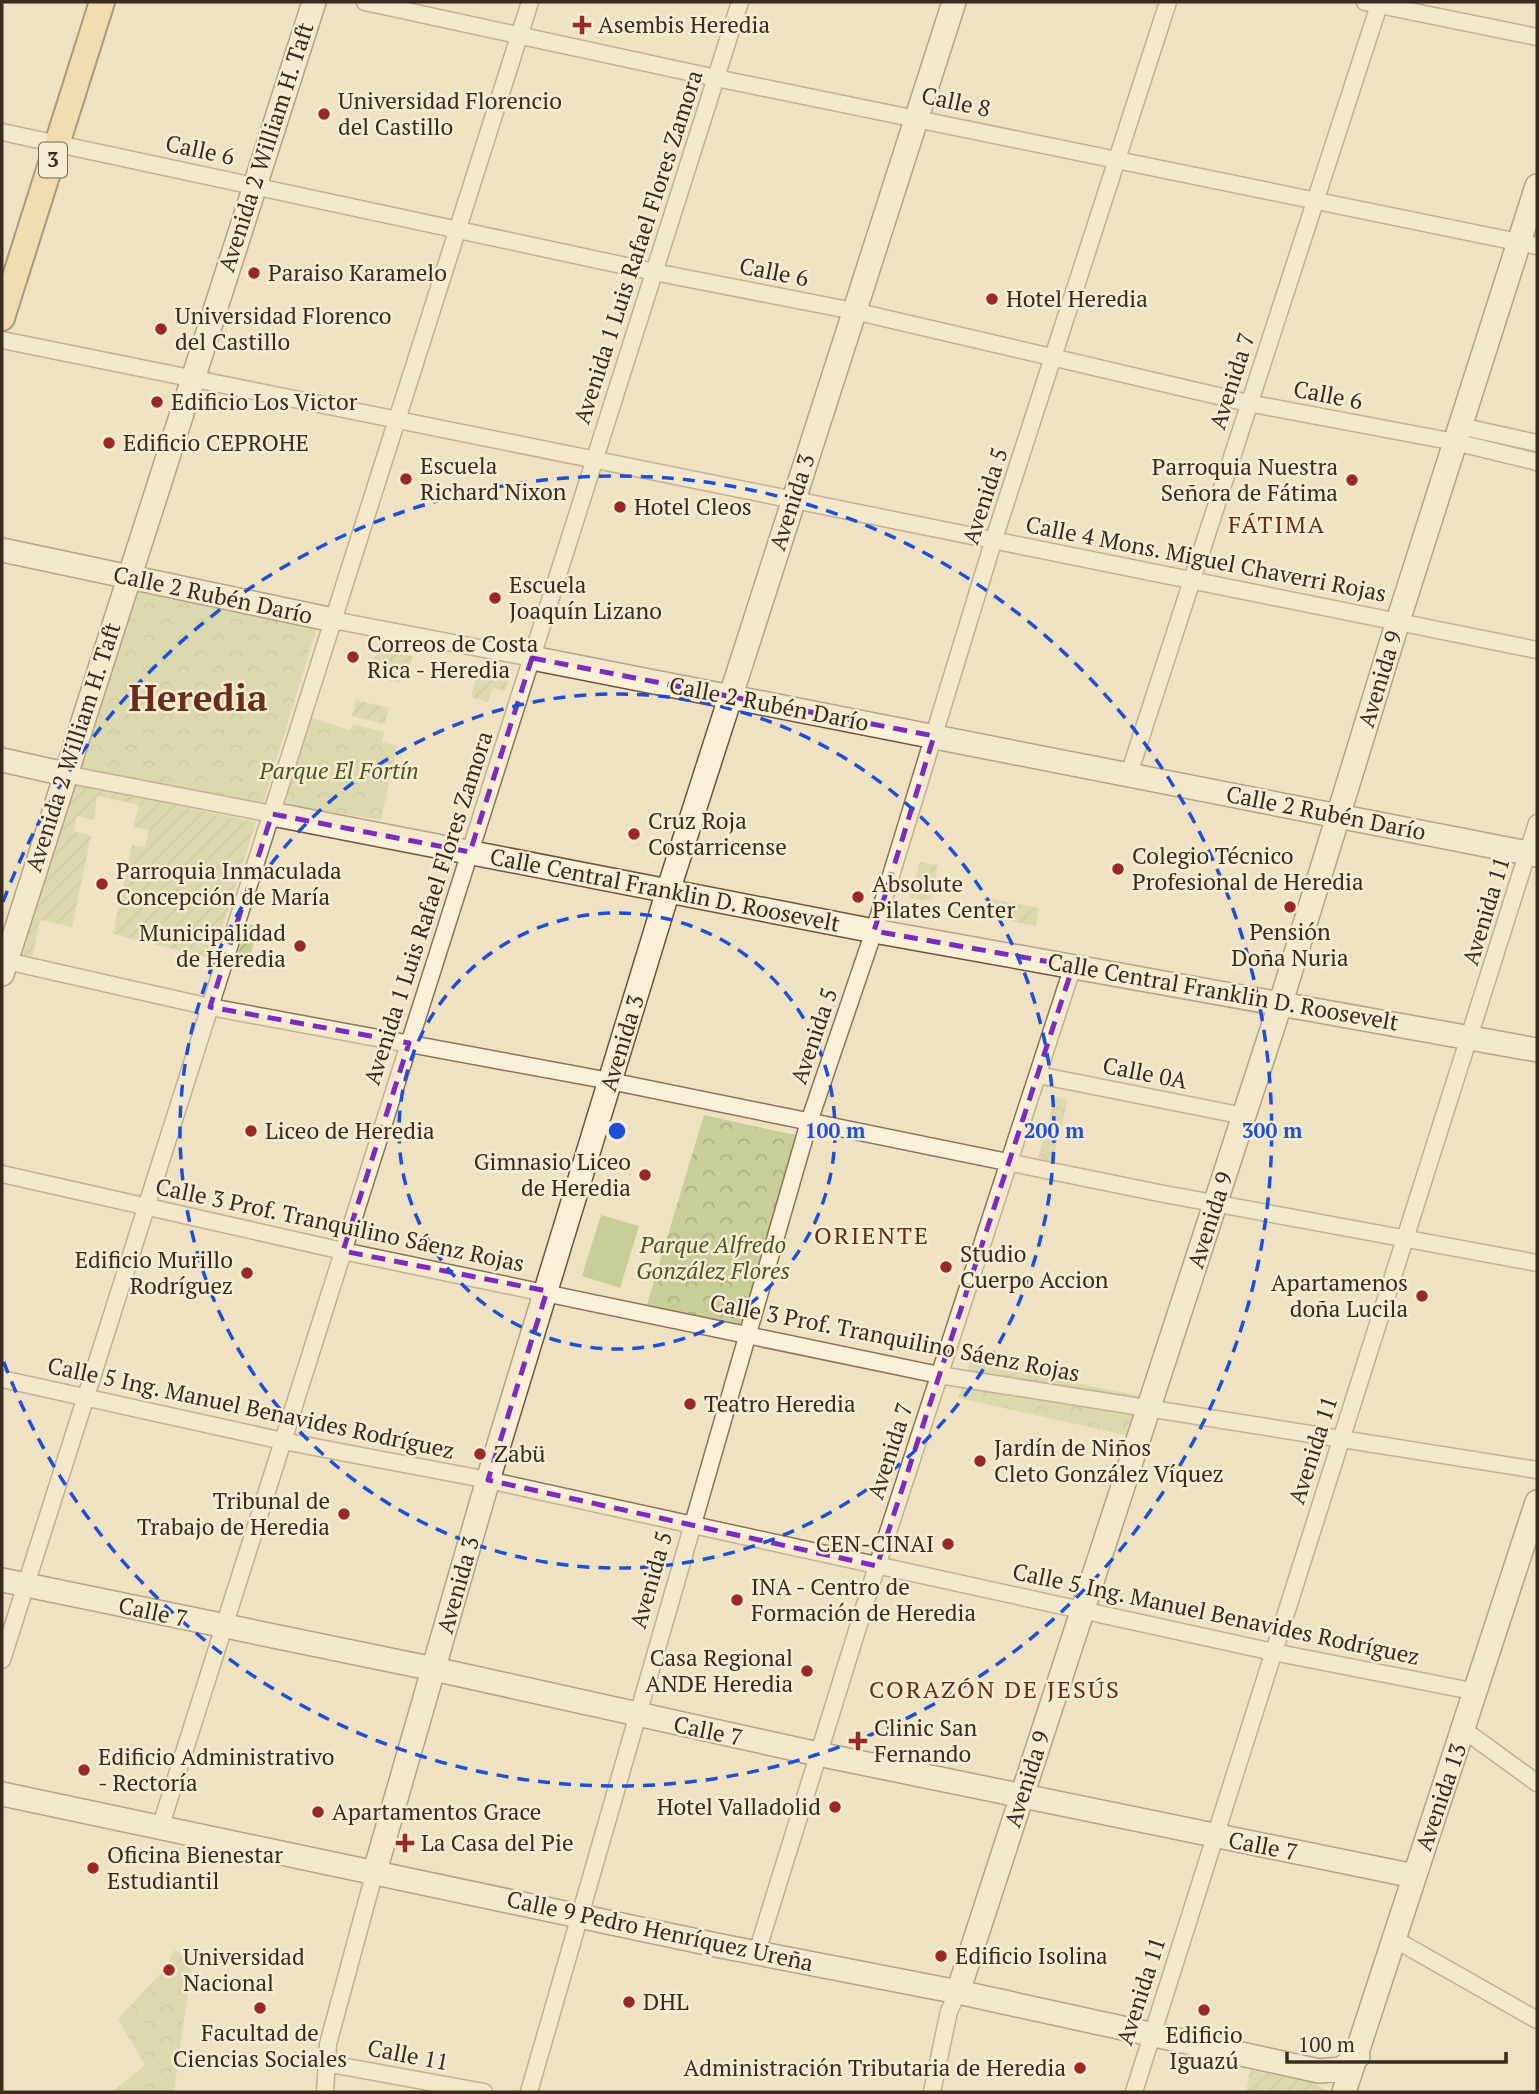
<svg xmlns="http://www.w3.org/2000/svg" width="1539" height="2094" font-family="'PT Serif',serif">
<defs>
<pattern id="forest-crowns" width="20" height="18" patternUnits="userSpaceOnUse" patternTransform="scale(1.75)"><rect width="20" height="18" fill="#c7ce97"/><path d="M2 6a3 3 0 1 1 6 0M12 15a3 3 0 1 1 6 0" fill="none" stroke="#acb182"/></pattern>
<pattern id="garden-furrows" width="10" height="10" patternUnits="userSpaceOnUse" patternTransform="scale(1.75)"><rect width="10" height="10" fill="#c7ce97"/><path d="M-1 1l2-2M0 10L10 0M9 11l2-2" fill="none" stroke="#acb182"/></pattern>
</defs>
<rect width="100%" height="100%" fill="#efe2c3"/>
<path fill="url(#forest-crowns)" d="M134,589L317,627L262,807L77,771Z
M311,718L350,730L353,724L384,732L382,742L397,746L381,820L290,806L285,799Z
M1055,1097L1068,1100L1052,1162L1038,1158Z
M704,1115L800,1136L744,1327L647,1305Z
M970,1362L1141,1396L1129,1436L958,1398Z
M175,1950L192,1963L174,2092H112L145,2065L118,2019L160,1974Z"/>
<path fill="url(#garden-furrows)" d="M377,650L413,656L409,669L403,668L399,683L381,679L383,672L371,669Z
M478,672L509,680L505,691L493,688L488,702L471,697Z
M356,700L389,708L385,724L352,716Z
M72,784L256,822L212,959L113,934L132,845L145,847L149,830L133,827L139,805L97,796L94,820L77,816L74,831L91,836L72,927L40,920L32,958L22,955Z
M920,862L938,865L931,901L909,898Z
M991,899L1039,908L1036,926L988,917Z
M247,923L259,927L250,956H247L244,965L235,963Z
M1250,2070L1315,2083L1328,2092H1246Z"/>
<path fill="#c7ce97" d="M601,1215L639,1226L620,1288L582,1276Z"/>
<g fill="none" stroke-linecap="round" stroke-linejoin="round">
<g stroke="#8a7359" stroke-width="19">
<path id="street" d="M365,2L716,78L1537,246
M1365,2L1537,37
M2,132L654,272L854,311L1248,403L1455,442L1537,462
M2,340L1537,650
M1460,426L1537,443
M333,620L532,658
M65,774L272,814
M1129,774L1380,2
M2,960L210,1007L610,1081L1159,1193L1537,1263
M1038,1075L1244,1116
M2,1174L343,1251L939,1375L1537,1470
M2,1379L283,1441L488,1480L1273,1652L1477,1692
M2,1660L530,2
M1464,1730L1537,1783
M160,1828L740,2
M1396,1940L1537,2020
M757,1952L877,1566L1073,966
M325,2063L484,2092
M325,2092L328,2044L375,1871
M529,2092L809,1122L874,931L994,539L1168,2
M932,2092L949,2011L958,1992
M1134,2092L1537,823"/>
</g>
<g stroke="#6c543d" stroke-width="26">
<path id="secondary" d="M2,550L333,620
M532,658L1537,855
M2,760L65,774
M272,814L874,931L1537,1050
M2,974L314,2
M2,1580L434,1669L818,1754L1414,1876
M2,1794L721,1946L958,1992L1319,2071L1341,2069L1358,2056
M375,1871L488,1480L668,891L954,2
M958,1992L1281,1002L1398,621L1537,186
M1344,2092L1537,1502"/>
</g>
<g stroke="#58412e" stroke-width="28">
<path id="primary" d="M2,318L102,2"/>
</g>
<use href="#street" stroke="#faefd7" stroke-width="16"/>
<use href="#secondary" stroke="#faefd7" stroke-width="23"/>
<use href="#primary" stroke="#f3d79a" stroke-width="24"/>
</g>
<path d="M0 0H1539V2094H0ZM532,658L934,736L874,931L1073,966L877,1566L488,1480L547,1291L343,1251L409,1043L210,1007L272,814L470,852Z" fill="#efe2c3" fill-opacity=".55" fill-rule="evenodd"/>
<path fill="none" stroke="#7b2cbf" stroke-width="5" stroke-dasharray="14 9" stroke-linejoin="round" d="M532,658L934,736L874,931L1073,966L877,1566L488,1480L547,1291L343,1251L409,1043L210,1007L272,814L470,852Z"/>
<g fill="none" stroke="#1d4ed8" stroke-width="3.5" stroke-dasharray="12 9">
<circle cx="617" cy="1131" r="218"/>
<circle cx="617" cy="1131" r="437"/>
<path d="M3 902A655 655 0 1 1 3 1360"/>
</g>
<g fill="#9a2829" stroke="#f6ecd3" stroke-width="2.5">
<path d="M578.5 14.5h7v7h7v7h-7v7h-7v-7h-7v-7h7z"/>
<circle cx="324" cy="114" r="7"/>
<circle cx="254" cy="273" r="7"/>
<circle cx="992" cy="299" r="7"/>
<circle cx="161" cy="329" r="7"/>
<circle cx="157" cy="402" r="7"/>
<circle cx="109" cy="443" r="7"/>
<circle cx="406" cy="479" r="7"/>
<circle cx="1352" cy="480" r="7"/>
<circle cx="620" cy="507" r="7"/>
<circle cx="495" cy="598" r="7"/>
<circle cx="353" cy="657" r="7"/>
<circle cx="634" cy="834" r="7"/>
<circle cx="1118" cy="869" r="7"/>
<circle cx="102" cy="884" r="7"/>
<circle cx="858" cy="897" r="7"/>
<circle cx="1290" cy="907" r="7"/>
<circle cx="300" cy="946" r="7"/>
<circle cx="251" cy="1131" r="7"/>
<circle cx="645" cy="1175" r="7"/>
<circle cx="946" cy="1267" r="7"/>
<circle cx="247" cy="1273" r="7"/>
<circle cx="1422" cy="1296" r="7"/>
<circle cx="690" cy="1404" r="7"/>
<circle cx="480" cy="1454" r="7"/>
<circle cx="980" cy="1461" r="7"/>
<circle cx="344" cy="1514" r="7"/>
<circle cx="948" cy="1544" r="7"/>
<circle cx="737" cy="1600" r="7"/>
<circle cx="807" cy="1671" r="7"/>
<path d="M854.5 1730.5h7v7h7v7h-7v7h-7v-7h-7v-7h7z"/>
<circle cx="84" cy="1770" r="7"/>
<circle cx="835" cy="1807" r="7"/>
<circle cx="318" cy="1812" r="7"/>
<path d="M401.5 1832.5h7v7h7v7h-7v7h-7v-7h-7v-7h7z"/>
<circle cx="93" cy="1868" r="7"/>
<circle cx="941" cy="1956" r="7"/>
<circle cx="169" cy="1970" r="7"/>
<circle cx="629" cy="2002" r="7"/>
<circle cx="260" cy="2008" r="7"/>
<circle cx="1204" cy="2010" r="7"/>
<circle cx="1080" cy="2068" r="7"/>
</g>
<g text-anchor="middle" stroke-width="5" stroke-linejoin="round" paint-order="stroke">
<rect fill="#f6ecd3" stroke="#726554" stroke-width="2" x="39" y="142.5" width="28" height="35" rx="5"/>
<g font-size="21" font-weight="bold" fill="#392b1e">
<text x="53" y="167">3</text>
</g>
<g font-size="23" fill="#392b1e" stroke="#f6ecd3" text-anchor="start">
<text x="598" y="33">Asembis Heredia</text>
<text x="338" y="109">Universidad Florencio<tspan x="338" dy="26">del Castillo</tspan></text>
<text x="268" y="281">Paraiso Karamelo</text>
<text x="1006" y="307">Hotel Heredia</text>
<text x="175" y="324">Universidad Florenco<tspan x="175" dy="26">del Castillo</tspan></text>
<text x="171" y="410">Edificio Los Victor</text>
<text x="123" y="451">Edificio CEPROHE</text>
<text x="420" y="474">Escuela<tspan x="420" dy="26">Richard Nixon</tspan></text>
<text x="1338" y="475" text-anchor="end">Parroquia Nuestra<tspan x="1338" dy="26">Señora de Fátima</tspan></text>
<text x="634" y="515">Hotel Cleos</text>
<text x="509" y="593">Escuela<tspan x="509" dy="26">Joaquín Lizano</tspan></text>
<text x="367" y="652">Correos de Costa<tspan x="367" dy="26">Rica - Heredia</tspan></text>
<text x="648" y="829">Cruz Roja<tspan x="648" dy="26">Costarricense</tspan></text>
<text x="1132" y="864">Colegio Técnico<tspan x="1132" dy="26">Profesional de Heredia</tspan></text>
<text x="116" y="879">Parroquia Inmaculada<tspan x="116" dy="26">Concepción de María</tspan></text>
<text x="872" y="892">Absolute<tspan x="872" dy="26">Pilates Center</tspan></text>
<text x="1290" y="940" text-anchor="middle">Pensión<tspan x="1290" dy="26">Doña Nuria</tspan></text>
<text x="286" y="941" text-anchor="end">Municipalidad<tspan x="286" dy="26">de Heredia</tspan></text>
<text x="265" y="1139">Liceo de Heredia</text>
<text x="631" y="1170" text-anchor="end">Gimnasio Liceo<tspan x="631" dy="26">de Heredia</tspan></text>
<text x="960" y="1262">Studio<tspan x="960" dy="26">Cuerpo Accion</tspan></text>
<text x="233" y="1268" text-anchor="end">Edificio Murillo<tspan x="233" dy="26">Rodríguez</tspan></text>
<text x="1408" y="1291" text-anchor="end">Apartamenos<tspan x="1408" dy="26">doña Lucila</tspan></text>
<text x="704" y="1412">Teatro Heredia</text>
<text x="994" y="1456">Jardín de Niños<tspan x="994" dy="26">Cleto González Víquez</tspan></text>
<text x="494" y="1462">Zabü</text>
<text x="330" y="1509" text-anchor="end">Tribunal de<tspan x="330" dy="26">Trabajo de Heredia</tspan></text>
<text x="934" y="1552" text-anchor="end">CEN-CINAI</text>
<text x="751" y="1595">INA - Centro de<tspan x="751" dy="26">Formación de Heredia</tspan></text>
<text x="793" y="1666" text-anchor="end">Casa Regional<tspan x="793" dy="26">ANDE Heredia</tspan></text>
<text x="874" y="1736">Clinic San<tspan x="874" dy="26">Fernando</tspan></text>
<text x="98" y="1765">Edificio Administrativo<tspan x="98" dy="26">- Rectoría</tspan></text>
<text x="821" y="1815" text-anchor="end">Hotel Valladolid</text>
<text x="332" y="1820">Apartamentos Grace</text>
<text x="421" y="1851">La Casa del Pie</text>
<text x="107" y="1863">Oficina Bienestar<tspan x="107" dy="26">Estudiantil</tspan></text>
<text x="955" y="1964">Edificio Isolina</text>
<text x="183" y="1965">Universidad<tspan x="183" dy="26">Nacional</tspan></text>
<text x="643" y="2010">DHL</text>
<text x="260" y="2041" text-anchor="middle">Facultad de<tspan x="260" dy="26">Ciencias Sociales</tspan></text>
<text x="1204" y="2043" text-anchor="middle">Edificio<tspan x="1204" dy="26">Iguazú</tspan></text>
<text x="1066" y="2076" text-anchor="end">Administración Tributaria de Heredia</text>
</g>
<g font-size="23" fill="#392b1e" stroke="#f6ecd3">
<text transform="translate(956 102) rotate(12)" y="8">Calle 8</text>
<text transform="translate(266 147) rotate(-72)" y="8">Avenida 2 William H. Taft</text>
<text transform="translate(200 150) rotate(12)" y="8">Calle 6</text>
<text transform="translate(638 247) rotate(-72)" y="8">Avenida 1 Luis Rafael Flores Zamora</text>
<text transform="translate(774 272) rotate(11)" y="8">Calle 6</text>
<text transform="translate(1232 381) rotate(-72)" y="8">Avenida 7</text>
<text transform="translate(1328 395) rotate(11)" y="8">Calle 6</text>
<text transform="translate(985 496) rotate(-72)" y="8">Avenida 5</text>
<text transform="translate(792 502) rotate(-72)" y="8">Avenida 3</text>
<text transform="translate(1206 559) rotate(11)" y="8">Calle 4 Mons. Miguel Chaverri Rojas</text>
<text transform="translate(213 595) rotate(12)" y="8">Calle 2 Rubén Darío</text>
<text transform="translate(1380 679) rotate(-73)" y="8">Avenida 9</text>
<text transform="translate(769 704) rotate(11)" y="8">Calle 2 Rubén Darío</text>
<text transform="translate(73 747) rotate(-72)" y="8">Avenida 2 William H. Taft</text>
<text transform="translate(1326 813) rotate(11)" y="8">Calle 2 Rubén Darío</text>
<text transform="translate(665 890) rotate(11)" y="8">Calle Central Franklin D. Roosevelt</text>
<text transform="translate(428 908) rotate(-72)" y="8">Avenida 1 Luis Rafael Flores Zamora</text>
<text transform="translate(1486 911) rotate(-73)" y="8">Avenida 11</text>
<text transform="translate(1223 992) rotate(10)" y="8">Calle Central Franklin D. Roosevelt</text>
<text transform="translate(814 1036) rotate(-71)" y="8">Avenida 5</text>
<text transform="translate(622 1043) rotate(-73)" y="8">Avenida 3</text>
<text transform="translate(1145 1073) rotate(11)" y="8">Calle 0A</text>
<text transform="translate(1210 1220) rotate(-72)" y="8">Avenida 9</text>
<text transform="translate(340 1225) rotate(12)" y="8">Calle 3 Prof. Tranquilino Sáenz Rojas</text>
<text transform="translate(895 1338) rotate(11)" y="8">Calle 3 Prof. Tranquilino Sáenz Rojas</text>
<text transform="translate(251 1408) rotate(12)" y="8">Calle 5 Ing. Manuel Benavides Rodríguez</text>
<text transform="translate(1313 1450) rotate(-72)" y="8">Avenida 11</text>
<text transform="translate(890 1451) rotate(-72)" y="8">Avenida 7</text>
<text transform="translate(651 1580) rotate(-74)" y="8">Avenida 5</text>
<text transform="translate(458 1585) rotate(-74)" y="8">Avenida 3</text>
<text transform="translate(153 1612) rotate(12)" y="8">Calle 7</text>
<text transform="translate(1216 1614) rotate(12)" y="8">Calle 5 Ing. Manuel Benavides Rodríguez</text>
<text transform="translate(708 1731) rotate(12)" y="8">Calle 7</text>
<text transform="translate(1027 1779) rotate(-72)" y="8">Avenida 9</text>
<text transform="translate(1441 1797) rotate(-71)" y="8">Avenida 13</text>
<text transform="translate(1263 1846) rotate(11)" y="8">Calle 7</text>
<text transform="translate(660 1931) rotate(12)" y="8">Calle 9 Pedro Henríquez Ureña</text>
<text transform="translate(1141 1991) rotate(-72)" y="8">Avenida 11</text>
<text transform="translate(408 2055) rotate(11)" y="8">Calle 11</text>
</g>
<g font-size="23" font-style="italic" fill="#4a5624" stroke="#f6ecd3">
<text x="339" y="779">Parque El Fortín</text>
<text x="713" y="1253">Parque Alfredo<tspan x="713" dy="26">González Flores</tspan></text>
</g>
<g font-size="24" letter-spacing="2" fill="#672c1c" stroke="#f6ecd3">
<text x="1277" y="533">FÁTIMA</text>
<text x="872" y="1244">ORIENTE</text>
<text x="995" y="1698">CORAZÓN DE JESÚS</text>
</g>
<g font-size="37" font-weight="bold" fill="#672c1c" stroke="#f6ecd3">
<text x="198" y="711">Heredia</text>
</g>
</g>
<circle cx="617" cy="1131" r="10" fill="#1d4ed8" stroke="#f6ecd3" stroke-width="3.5"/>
<g font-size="21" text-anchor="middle" font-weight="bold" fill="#1d4ed8" stroke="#f6ecd3" stroke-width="5" stroke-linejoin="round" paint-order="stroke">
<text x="835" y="1138">100 m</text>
<text x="1054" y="1138">200 m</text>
<text x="1272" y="1138">300 m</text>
</g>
<rect width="1539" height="2094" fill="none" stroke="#392b1e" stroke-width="7"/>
<path d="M1287 2052v10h219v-10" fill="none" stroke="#392b1e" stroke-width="3.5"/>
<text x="1298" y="2052" font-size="21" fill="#392b1e" stroke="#f6ecd3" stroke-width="5" paint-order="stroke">100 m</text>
</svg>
